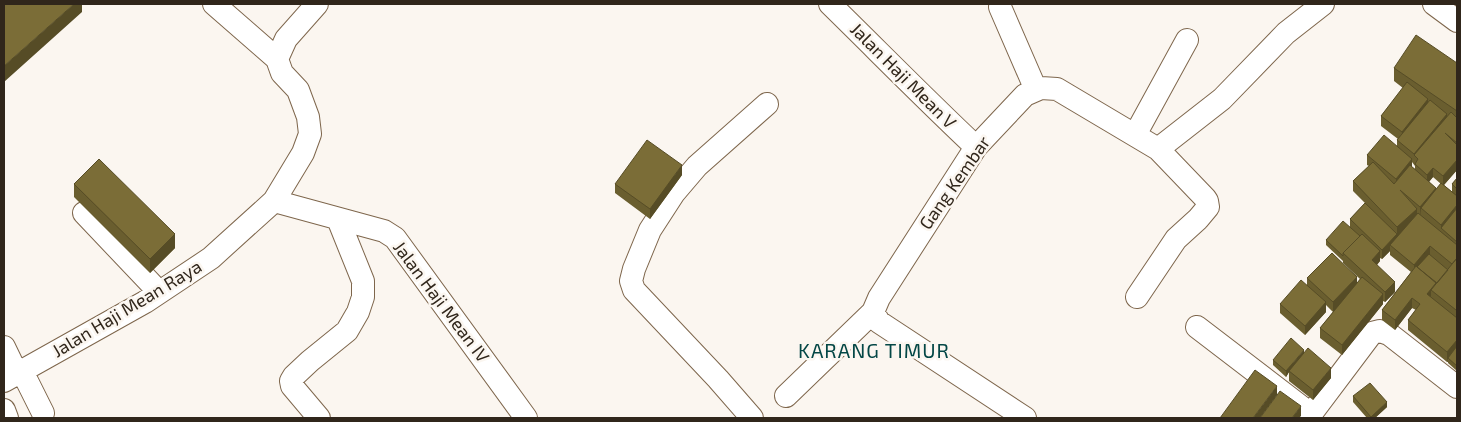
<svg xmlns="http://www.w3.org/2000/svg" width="1461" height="422" font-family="'Exo 2',sans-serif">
<rect width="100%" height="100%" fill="#fbf6f0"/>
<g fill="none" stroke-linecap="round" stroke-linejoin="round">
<g stroke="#7e664c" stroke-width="24">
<path id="street" d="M214,4L277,59
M830,4C879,52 926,100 976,147
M1434,4L1457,21
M1000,7L1036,90
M1135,135L1187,40
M274,201L384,231L395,238L526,418
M84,213L159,292
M1137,297L1176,239L1198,219L1208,207L1207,201L1205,198L1158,149
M873,312L879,322L1025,418
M1197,327L1304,409
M4,347L17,374
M22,371L43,413
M4,381L145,302L211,258L274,201L303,153L310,134L308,117L298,90L282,73L277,59L286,39L317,4
M786,396L873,312L879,298L976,147L1025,95L1041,88L1057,89L1158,149L1222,99L1286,33L1323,4
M4,410L7,418
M319,418L292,386L291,381L294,376L310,361L347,331L358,312L363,297V281L338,219
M752,418L718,379L634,290L631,281L634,269L650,230L674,193L697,166L767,104
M1308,418L1372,333L1380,331L1389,334L1457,387"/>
</g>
<use href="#street" stroke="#fff" stroke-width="22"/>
</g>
<path fill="#6a5e2f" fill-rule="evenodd" d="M1457,60V170L1444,185L1452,192V184L1457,178V371L1448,363V362H1447L1408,330V320L1416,310L1412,308L1395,330L1382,320V310L1411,272L1390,255V251L1382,259L1380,258V261L1377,265L1395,292L1385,302L1383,301V304L1342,355L1320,338V328L1337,307L1333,312L1326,305V312L1305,335L1280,313V304L1307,285V278L1357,283L1360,279L1343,263V261L1326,245V240L1350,227V219L1365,203L1353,191V181L1369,166L1367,165V155L1397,146V140L1398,139L1381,126V116L1403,88L1394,81V68L1457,63ZM1412,162L1415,166V169L1412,167ZM1433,177L1441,184L1436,189L1429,182Z
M682,175L650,219L615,193V184Z
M74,184L175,248L150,273L74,197Z
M1273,360L1331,378L1313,400L1289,381V372L1286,377L1273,365Z
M1353,396L1387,407L1375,418H1367L1353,402Z"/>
<path fill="#564c26" d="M74,4H82V12L4,82V66Z
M1428,99V108L1402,142V132Z
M1447,114V124L1414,155V164V154Z
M1412,159V169L1396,189V179Z
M1457,160V170L1443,186V176Z
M682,165V175L650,219V209Z
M1433,168V177L1427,184V175Z
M1436,188V198L1421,208L1420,217V207Z
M1457,205V214L1441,228V225Z
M1417,209V219L1397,237V227Z
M175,234V248L150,273V259Z
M1397,234V244L1390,245V251L1382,259V250Z
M1430,246V256L1414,274V265Z
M1380,251V261L1372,270V260Z
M1357,277V287L1333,312V302Z
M1395,282V292L1385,302V292Z
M1436,283L1431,290V299L1427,294Z
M1383,294V304L1342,355V345Z
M1412,298V308L1395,330V320Z
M1326,302V312L1305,335V326Z
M1457,340V350L1448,358L1447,362V352Z
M1304,350V355L1289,371V372L1286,377V371Z
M1331,368V378L1313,400V390Z
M1277,386V395L1260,418H1253Z
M1387,402V407L1375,418H1371V417Z
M1301,406V416L1299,418H1292Z"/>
<path fill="#7b6d37" stroke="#564c26" d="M4,4H74L4,66Z
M1416,35L1457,63V111L1394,68Z
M1407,82L1428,99L1402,132L1381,116Z
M1430,100L1447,114L1414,154L1397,140Z
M1451,112L1457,118V143L1445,133L1457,145V160L1443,176L1433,168L1427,175L1415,164L1418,159L1414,155Z
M1384,135L1412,159L1396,179L1367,155Z
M647,140L682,165L650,209L615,184Z
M99,159L175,234L150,259L74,184Z
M1373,162L1394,184L1410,165L1436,188L1420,207L1400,190L1417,209L1397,227L1353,181Z
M1457,178V189L1452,184Z
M1441,183L1457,196V205L1441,225L1421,208Z
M1365,203L1397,234L1382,250L1350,219Z
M1457,208V242L1441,228Z
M1418,213L1457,245V258L1452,264L1430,246L1414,265L1390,245Z
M1343,221L1360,236L1343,253V256L1326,240Z
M1362,234L1380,251L1372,260L1395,282L1385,292L1343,253Z
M1332,253L1357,277L1333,302L1307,278Z
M1429,254L1448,270L1437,283L1417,267Z
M1457,258V309L1456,310L1431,290Z
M1416,266L1436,283L1427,294L1457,318V340L1447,352L1408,320L1420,304L1412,298L1395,320L1382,310Z
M1362,277L1383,294L1342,345L1320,328Z
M1301,280L1326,302L1305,326L1280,304Z
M1291,338L1304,350L1286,371L1273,360Z
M1457,346V366L1448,358Z
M1308,348L1331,368L1313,390L1289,371Z
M1255,370L1277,386L1253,418H1220Z
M1370,383L1387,402L1371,417L1353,396Z
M1280,391L1301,406L1292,418H1260Z"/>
<g text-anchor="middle" stroke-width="5" stroke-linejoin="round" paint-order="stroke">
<g font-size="18" fill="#30261b" stroke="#fbf6f0">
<text transform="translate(903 76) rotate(45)" y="6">Jalan Haji Mean V</text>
<text transform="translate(955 183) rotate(-55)" y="6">Gang Kembar</text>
<text transform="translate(441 302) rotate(53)" y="6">Jalan Haji Mean IV</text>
<text transform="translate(127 309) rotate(-31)" y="6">Jalan Haji Mean Raya</text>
</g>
<g font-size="20" letter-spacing="1" fill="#044746" stroke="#fbf6f0">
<text x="874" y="358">KARANG TIMUR</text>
</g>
</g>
<rect width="1461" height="422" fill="none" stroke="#30261b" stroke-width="10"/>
</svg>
